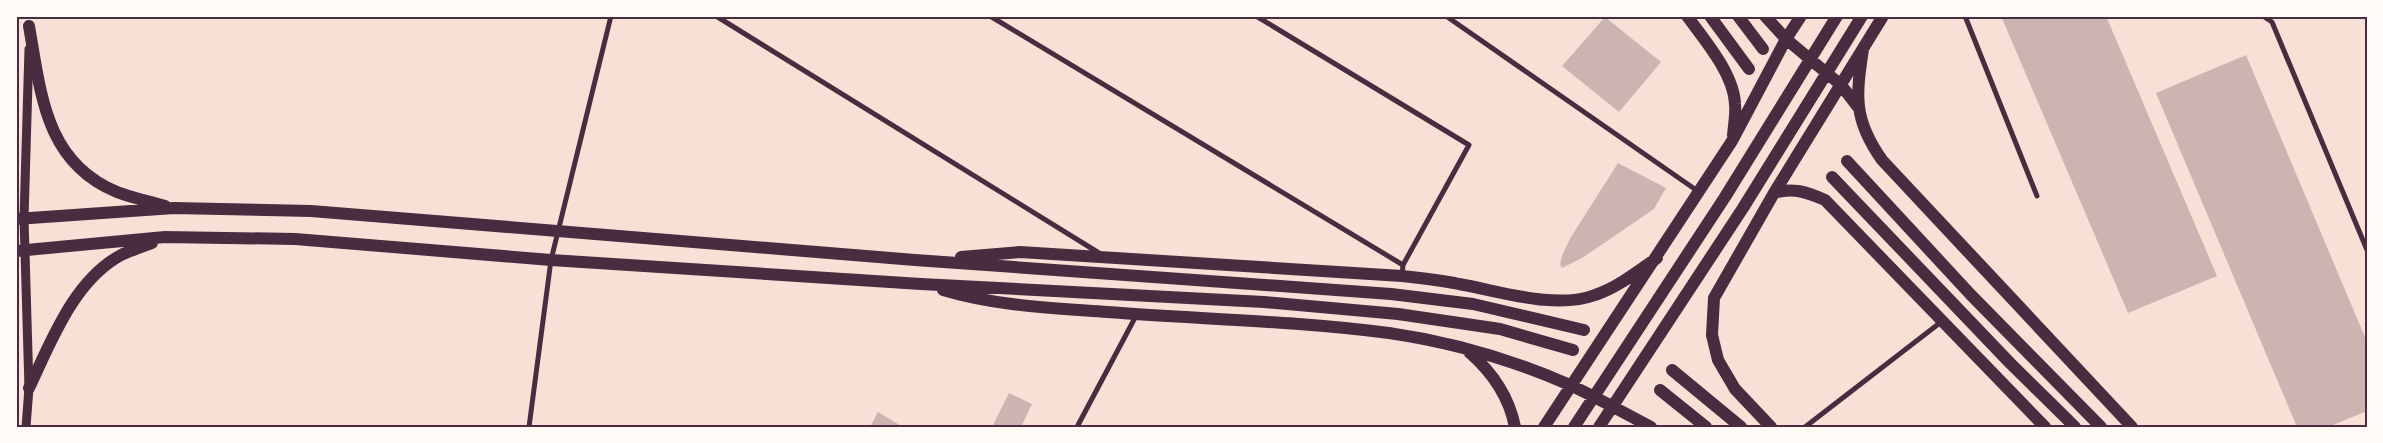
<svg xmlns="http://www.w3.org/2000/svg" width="2383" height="443" font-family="Jost,sans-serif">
<rect width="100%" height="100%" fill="#f7e1d7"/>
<path fill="#ccb4b1" d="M2001,16H2106L2217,276L2128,313Z
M1605,17L1661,62L1619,112L1562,66Z
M2246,55L2367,342V411L2328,427H2297L2156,93Z
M1618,163L1666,188L1654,209L1582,258L1562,268L1560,264L1563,253L1571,237Z
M1009,393L1032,404L1021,427H992Z
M878,412L903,427H870Z"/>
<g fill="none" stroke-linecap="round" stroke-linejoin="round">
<path stroke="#4a2c40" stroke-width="5" d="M716,16L1099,253
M990,16L1403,265
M1256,16L1469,145L1403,265L1402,276
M1446,16L1699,192
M1965,16L2037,196
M2263,16L2272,22L2367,250
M529,427L551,260L611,16
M1077,427L1137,314
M1805,427L1941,322"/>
<path stroke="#4a2c40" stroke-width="9" d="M26,427L29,388L24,218L29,49"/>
<path stroke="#4a2c40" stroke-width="12" d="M1687,16C1704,39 1734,74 1735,104C1736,114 1734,125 1733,135
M1710,16L1749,69
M1738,16L1763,49
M1765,16L1786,39L1841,85L1858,107
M29,26C41,94 45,162 117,192C132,198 149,201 165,206
M1863,49C1856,96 1853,119 1882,160L2132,427
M1847,161L1971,295L2101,427
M1832,177L2010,363L2075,427
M1774,193C1792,187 1807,192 1825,200L2045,427
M16,219L174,208L311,211L915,260L1391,294L1473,304L1584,330
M16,251L165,237L295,239L551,260L921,284L1264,302L1398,314L1500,329L1573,350
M961,257L1020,252L1402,276C1421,278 1440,280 1459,284C1500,291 1555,310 1595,295C1618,287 1637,272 1657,258
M943,290C996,306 1052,308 1107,312C1201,319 1296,321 1389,333C1451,342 1513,360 1570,385C1598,398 1624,413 1651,427
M1469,352C1492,372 1509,396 1515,427
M1672,370L1741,427
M29,388C51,342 74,279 123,254C132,250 142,247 152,243
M1660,390L1706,427
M1544,427L1732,141L1786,39L1801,16
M1574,427L1725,197L1837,16
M1599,427L1743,208L1862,16
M1771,427L1735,389L1718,360L1712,335L1714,298L1774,193L1883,16"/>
</g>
<rect width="2383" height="443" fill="none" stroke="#fffaf5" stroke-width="35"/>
<rect x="18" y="18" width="2348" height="408" fill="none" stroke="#4a2c40" stroke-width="2"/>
</svg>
